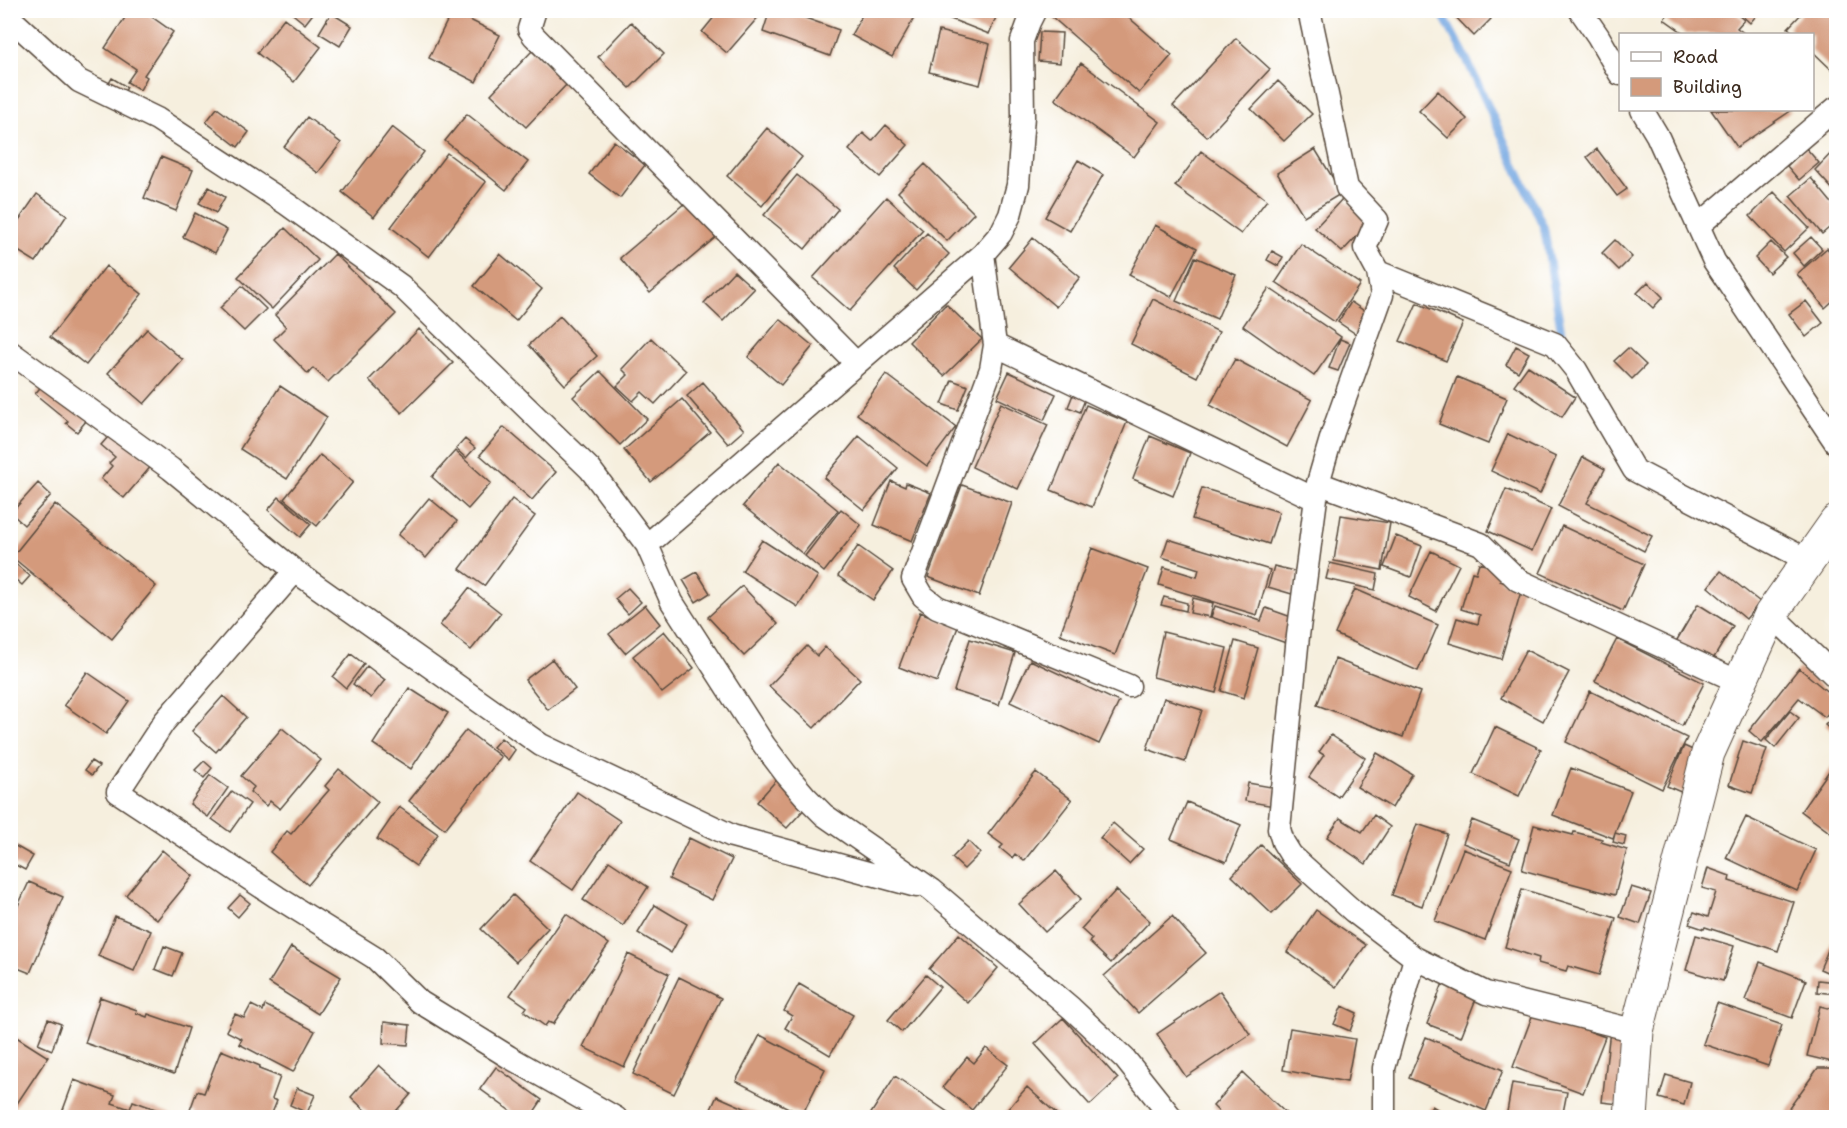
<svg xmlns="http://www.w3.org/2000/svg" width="1847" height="1128" font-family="'Shantell Sans',sans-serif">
<rect width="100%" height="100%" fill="#fff"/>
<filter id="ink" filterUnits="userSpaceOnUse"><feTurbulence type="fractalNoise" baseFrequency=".0167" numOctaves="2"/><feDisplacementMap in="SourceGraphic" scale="12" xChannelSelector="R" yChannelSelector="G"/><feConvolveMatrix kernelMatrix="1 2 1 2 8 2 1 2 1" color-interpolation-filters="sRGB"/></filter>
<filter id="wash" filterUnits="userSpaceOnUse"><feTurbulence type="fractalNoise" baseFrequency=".008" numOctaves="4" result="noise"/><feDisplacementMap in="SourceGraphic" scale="24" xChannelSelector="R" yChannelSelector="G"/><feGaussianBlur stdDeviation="1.35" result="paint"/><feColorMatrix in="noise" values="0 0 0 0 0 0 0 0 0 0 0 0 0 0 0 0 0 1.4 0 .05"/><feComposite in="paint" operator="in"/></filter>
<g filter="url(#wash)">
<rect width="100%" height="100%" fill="#f6efde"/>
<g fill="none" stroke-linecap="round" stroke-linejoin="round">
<path stroke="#75a7e1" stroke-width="8" d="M1440,10L1467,60L1544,228L1563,342"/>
</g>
<g id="blocks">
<path fill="#d49a7b" d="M130,10H142L173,32L144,75L147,77L140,90L127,82L136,69L105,48Z
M288,10H314L315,11L305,24Z
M720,10H754L760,15L727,53L702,32Z
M770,10H783L839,30L830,56L763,32Z
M865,10H913L917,13L892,57L851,35Z
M946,10H999L989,34L943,16Z
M1058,10H1120L1172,55L1139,93L1052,17Z
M1449,10H1483L1491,19L1474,36Z
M1671,10H1732L1744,20L1737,28L1745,34H1685L1664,19Z
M1736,10H1761L1750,23Z
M1805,10H1833L1836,14V74L1812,51V34H1795L1788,28Z
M452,11L500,35L476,82L429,58Z
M331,13L352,26L340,46L319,33Z
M284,18L321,47L294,82L257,53Z
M631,22L664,54L630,88L598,57Z
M939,31L990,44L980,85L929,72Z
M1040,32L1062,33L1060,63L1038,61Z
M1236,38L1270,69L1207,137L1173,106Z
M532,51L567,84L526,127L491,94Z
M1081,63L1160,122L1134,157L1055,99Z
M112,78L127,87L124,93L108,85Z
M1278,81L1312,114L1284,141L1251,109Z
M1438,91L1467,119L1448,138L1419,111Z
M217,108L249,132L238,147L206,122Z
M1711,110H1792L1737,147Z
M467,114L528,162L506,190L445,141Z
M307,117L341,143L318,173L284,147Z
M886,125L908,145L880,177L849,150L863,133L872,141Z
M392,127L424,152L374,217L342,192Z
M767,128L802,157L762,206L727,176Z
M614,141L645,165L620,198L589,174Z
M1806,148L1819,163L1799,180L1787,166Z
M1836,148V193L1815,170Z
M1315,149L1342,193L1304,216L1277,173Z
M1597,149L1627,189L1617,196L1587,157Z
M1201,151L1267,200L1241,234L1175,186Z
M447,153L486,182L429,257L391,227Z
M161,157L193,170L176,211L144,198Z
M1078,160L1103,175L1070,231L1045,217Z
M925,164L974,213L947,241L898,192Z
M797,175L838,209L805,249L764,215Z
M1811,178L1836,208V222L1822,234L1790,196Z
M209,187L225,197L216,213L199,203Z
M1774,192L1809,228L1784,252L1750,216Z
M37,194L67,215L36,262L10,246V233Z
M886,197L923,230L850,311L813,278Z
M1343,198L1370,222L1342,252L1315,228Z
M686,202L716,237L650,293L620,258Z
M195,213L227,230L215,253L183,237Z
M1155,225L1197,248L1171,297L1129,275Z
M285,228L318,260L272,309L238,277Z
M927,233L949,254L916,290L894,269Z
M1811,237L1822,249L1804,266L1793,253Z
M1033,238L1080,277L1056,307L1009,267Z
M1615,240L1632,257L1619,270L1602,253Z
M1771,242L1786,257L1769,273L1755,258Z
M1301,244L1360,284L1335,322L1276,282Z
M1827,248L1836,260V298L1825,308L1797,274Z
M1272,251L1283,257L1278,266L1267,260Z
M335,254L396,314L328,382L313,368L308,374L274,339L286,327L275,315Z
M500,254L542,289L516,321L474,286Z
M1195,257L1236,275L1217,319L1176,301Z
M106,266L142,294L86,365L50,337Z
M734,271L754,289L723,321L704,303Z
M1648,282L1663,297L1653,308L1637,293Z
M242,286L266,309L244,331L220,308Z
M1269,288L1341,337L1314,376L1243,326Z
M1153,299L1219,332L1197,377L1131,344Z
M1806,301L1823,323L1806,337L1789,314Z
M1351,302L1370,315L1356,334L1338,322Z
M1417,303L1463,323L1446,361L1400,341Z
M946,304L982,339L944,376L909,342Z
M560,316L597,356L565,385L529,345Z
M780,319L813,346L781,385L748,357Z
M147,329L183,360L144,404L108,373Z
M419,329L453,363L402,413L369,380Z
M651,338L686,371L655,404L642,392L633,401L617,386L628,375L622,369Z
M1340,339L1350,343L1338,371L1329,368Z
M1516,346L1529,353L1518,372L1506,365Z
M1628,348L1646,365L1632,379L1614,361Z
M1235,359L1312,400L1287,447L1210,405Z
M1528,366L1575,397L1562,417L1514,385Z
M600,371L647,419L620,445L573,397Z
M1009,372L1056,394L1044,420L997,398Z
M886,374L956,427L927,466L857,414Z
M1457,377L1507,398L1488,444L1439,424Z
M47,379L91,415L77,432L66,423L68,421L35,394Z
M952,380L968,386L958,410L942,404Z
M703,382L744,430L728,444L687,396Z
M280,386L327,417L287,479L240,449Z
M1074,392L1086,397L1080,412L1068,407Z
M682,399L710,432L651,482L624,450Z
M1001,403L1048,425L1018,489L972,467Z
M1086,405L1127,422L1092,507L1051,490Z
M504,427L556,472L532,500L480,455Z
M114,430L153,464L124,498L101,479L112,466L109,463L115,457L101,445Z
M1508,434L1556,457L1540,494L1491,471Z
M859,436L898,468L864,510L824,478Z
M1150,436L1190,453L1173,496L1133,479Z
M465,439L475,448L466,458L456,449Z
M455,451L491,483L468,509L432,477Z
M320,455L353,482L317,526L284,499Z
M1583,457L1605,469L1587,503L1652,536L1644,551L1558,506Z
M779,462L838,510L803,554L743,506Z
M891,481L905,487L906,483L931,493L912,541L874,525Z
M38,483L51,495L24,525L11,513Z
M962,485L1012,503L979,596L928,577Z
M1202,488L1279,512L1269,544L1192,519Z
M1506,489L1551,509L1532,551L1488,531Z
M279,497L311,524L300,537L268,510Z
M429,498L457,521L426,558L398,535Z
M512,499L535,516L484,586L460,569Z
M55,504L156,586L112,639L12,557Z
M841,509L861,525L824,572L805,556Z
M1341,515L1390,523L1382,570L1334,561Z
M1562,526L1644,564L1623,611L1540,573Z
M1396,536L1422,546L1411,577L1384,567Z
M1168,539L1270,570L1257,615L1159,585L1164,567L1197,577L1199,569L1162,557Z
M762,540L818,576L798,607L742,571Z
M858,546L893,571L873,600L838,576Z
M1092,548L1148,569L1115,655L1060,634Z
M1431,551L1459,565L1436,611L1409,597Z
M12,561L30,576L22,585L10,575V563Z
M1330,563L1378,574L1375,590L1326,579Z
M1479,563L1504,571L1500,581L1522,588L1501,659L1449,643L1457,618L1478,624L1480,615L1461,609L1472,572L1476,573Z
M1274,566L1298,572L1292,594L1268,587Z
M1721,571L1760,602L1746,619L1708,587Z
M697,572L710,593L696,602L683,580Z
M742,586L778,624L744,656L708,617Z
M469,588L501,613L471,650L440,625Z
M628,588L641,602L628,614L615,599Z
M1355,589L1438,625L1418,671L1335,634Z
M1164,597L1187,603L1186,611L1161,605Z
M1193,598L1213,603L1210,617L1190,613Z
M1698,604L1733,626L1709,666L1674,645Z
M645,605L660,624L625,653L609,634Z
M1215,606L1261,621L1266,608L1294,618L1286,643L1211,617Z
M920,612L958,627L937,682L899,667Z
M664,631L694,668L662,693L633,656Z
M1163,632L1227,648L1216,693L1153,677Z
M970,639L1015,653L999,705L954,691Z
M1617,639L1704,683L1682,726L1595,681Z
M1235,641L1258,648L1244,698L1221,691Z
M807,646L817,656L825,647L860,679L814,728L769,686Z
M1526,650L1569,672L1543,721L1501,698Z
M351,654L364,664L346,688L333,677Z
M552,659L575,689L548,710L525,680Z
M1335,659L1420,692L1403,737L1317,705Z
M1030,660L1119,702L1099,744L1010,702Z
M367,666L385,680L371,698L353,684Z
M1799,668L1836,699V704L1825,717L1799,698L1762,742L1749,731Z
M87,672L129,701L106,734L64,705Z
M409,688L448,713L411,769L373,744Z
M1590,691L1687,738L1662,789L1566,742Z
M223,696L246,717L216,752L192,731Z
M1164,698L1202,710L1185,762L1147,749Z
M1836,708V731L1834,733L1825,725L1835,715L1832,712Z
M1790,711L1799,718L1775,748L1766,740Z
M1495,727L1541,749L1519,796L1473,774Z
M282,728L321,760L280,809L270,801L266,806L250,792L254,787L241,776Z
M466,730L501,757L445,829L409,801Z
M1331,735L1365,758L1338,797L1309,777L1324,755L1319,752Z
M501,738L515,750L508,760L493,747Z
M1743,741L1767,749L1752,793L1729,785Z
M1684,746L1699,753L1683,793L1667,786Z
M1377,753L1412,774L1392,808L1357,787Z
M91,761L99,766L92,775L85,770Z
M204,761L212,768L204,778L195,770Z
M1836,761V837L1801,811Z
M1571,768L1631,791L1613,838L1553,815Z
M339,769L378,802L308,885L270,852L287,831L291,834L329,790L325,786Z
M1036,772L1072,800L1024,861L1015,854L1012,858L1000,848L1003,845L988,834Z
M210,775L228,788L208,817L190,804Z
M780,776L810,803L787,828L757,802Z
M1248,783L1277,788L1274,806L1245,801Z
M232,791L250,804L230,832L212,819Z
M577,792L620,821L573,890L530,861Z
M1187,802L1241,825L1226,862L1171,839Z
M399,807L438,834L416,866L377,839Z
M1374,815L1390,827L1366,864L1327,837L1340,818L1362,832Z
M1746,817L1816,850L1797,891L1726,858Z
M1472,820L1519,839L1510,862L1463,843Z
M1113,823L1143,849L1129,864L1100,838Z
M1417,824L1447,834L1422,906L1392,895Z
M1534,825L1573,835L1574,832L1602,839L1601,842L1627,850L1615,895L1522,870Z
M1615,833L1626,836L1624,845L1613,842Z
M689,838L732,859L712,900L669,879Z
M968,841L980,853L964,869L952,858Z
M10,843L33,856L25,870L10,862Z
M1261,845L1302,884L1272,914L1232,876Z
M1463,849L1512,868L1485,940L1435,921Z
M162,850L193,876L157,920L126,895Z
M609,861L648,887L623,926L583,900Z
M1708,868L1730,876L1729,881L1794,902L1778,951L1705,927L1704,929L1689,924L1694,912L1708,917L1716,892L1702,888Z
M1056,871L1081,899L1045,932L1019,904Z
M29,882L63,897L30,973L10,965V923Z
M1631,887L1651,893L1640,924L1620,917Z
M1522,889L1616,918L1599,975L1568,966L1566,971L1538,963L1539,958L1505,947Z
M1116,890L1150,921L1111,963L1089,942L1092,939L1081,929Z
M240,895L250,903L238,917L228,908Z
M513,895L548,928L516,962L481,929Z
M655,905L687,924L671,953L638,933Z
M1316,910L1366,945L1336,987L1287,952Z
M566,914L609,944L553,1024L548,1022L545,1026L524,1011L527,1007L510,995Z
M115,916L151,931L134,971L98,956Z
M1172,916L1206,953L1138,1013L1104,976Z
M1836,931V976L1820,969Z
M959,934L998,968L968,1003L929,969Z
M1696,935L1734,946L1723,981L1686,970Z
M164,946L182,953L173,976L155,969Z
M291,947L341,977L318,1014L269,983Z
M628,954L669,974L624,1067L583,1047Z
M1760,962L1806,980L1792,1018L1745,1000Z
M926,975L940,987L902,1032L888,1020Z
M679,977L721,998L674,1094L633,1074Z
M1445,978L1479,991L1461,1037L1427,1024Z
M1818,980L1836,982V994L1817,992Z
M799,984L853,1015L830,1055L785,1028L792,1016L784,1011Z
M1220,991L1250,1034L1186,1077L1157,1034Z
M100,997L137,1010L136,1013L147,1017L148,1014L189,1028L174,1074L85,1043Z
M1717,1003L1782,1025L1768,1066L1703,1044Z
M251,1005L263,1011L265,1005L315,1031L293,1072L239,1044L242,1039L226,1031L235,1014L244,1018Z
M1342,1006L1357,1013L1350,1031L1334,1024Z
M1820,1006L1836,1010V1063L1807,1056Z
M1534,1011L1605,1037L1583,1093L1513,1067Z
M1063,1018L1118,1079L1090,1105L1035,1044Z
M48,1019L61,1024L52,1050L38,1044Z
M384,1022L410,1025L408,1045L383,1043Z
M1290,1028L1355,1039L1347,1082L1283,1070Z
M1610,1030L1627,1032L1619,1104L1602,1102Z
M10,1033L48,1057L14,1108L10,1106Z
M760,1035L825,1069L802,1115L736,1081Z
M1426,1037L1503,1070L1486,1111L1409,1078Z
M986,1048L1008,1065L972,1110L943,1087L967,1057L974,1063Z
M221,1050L260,1066L259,1069L280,1077L272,1099L277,1101L270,1118H194L196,1112L190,1110L197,1091L204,1093Z
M379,1065L411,1094L390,1118H373L351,1097Z
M496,1067L542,1100L530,1118H520L480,1089Z
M1818,1068H1836V1118H1782Z
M1243,1073L1291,1118H1225L1213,1106Z
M1666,1075L1690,1082L1684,1105L1659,1098Z
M895,1076L949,1113L946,1118H868Z
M74,1080L115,1095L112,1103L130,1109L133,1101L172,1115L171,1118H60Z
M1512,1083L1567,1092L1562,1118H1506Z
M1027,1087L1061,1118H1000Z
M297,1088L315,1095L307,1113L290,1105Z
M717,1096L767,1118H707Z
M1432,1106L1452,1118H1426Z"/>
</g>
</g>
<g filter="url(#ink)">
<use href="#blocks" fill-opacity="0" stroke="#57483b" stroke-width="1.5"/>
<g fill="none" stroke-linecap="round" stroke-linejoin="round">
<g stroke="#57483b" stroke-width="25">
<path id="street" d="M535,10L529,29L534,36L856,363
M1309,10L1347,188L1377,220L1365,248L1378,272L1382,295L1333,432L1318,483L1298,636L1279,829L1283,842L1291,855L1353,911L1415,958L1486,993L1637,1031
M1580,10L1598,36L1620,74
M10,18L79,81L157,119L287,204L401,286L590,469L647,545L672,602L764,745L786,774L805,796L824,815L932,890L1071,1008L1125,1059L1172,1118
M1642,110L1657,135L1714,261L1836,443
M1698,226L1836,108
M983,254L995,345L991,369L913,579L923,596L937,607L1129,686
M1378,272L1555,344L1576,370L1634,470L1809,561
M995,345L1315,499
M10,352L171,469L295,571L541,745L732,836L916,886
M1318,483L1481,544L1518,580L1739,682
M647,545L983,254L1001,233L1010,215L1018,185L1023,116L1022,41L1029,22L1035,10
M295,571L164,722L118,792L277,897L375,958L420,1002L509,1057L616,1118
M1771,614L1836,677
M1384,1118V1068L1415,958"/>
</g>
<g stroke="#57483b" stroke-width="35">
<path id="secondary" d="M1631,1118L1637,1031L1708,753L1771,614L1836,522"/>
</g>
<use href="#street" stroke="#fff" stroke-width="22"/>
<use href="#secondary" stroke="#fff" stroke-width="33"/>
</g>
</g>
<rect width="1847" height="1128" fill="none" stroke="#fff" stroke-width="36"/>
<rect x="1619" y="33" width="195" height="78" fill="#ffffff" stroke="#b1aaa5" stroke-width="1.5"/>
<rect x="1631" y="52" width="30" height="9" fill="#ffffff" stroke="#b1aaa5" stroke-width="1.5"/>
<text x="1673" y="63" font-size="18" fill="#3b2a1e">Road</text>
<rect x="1631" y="78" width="30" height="18" fill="#d49a7b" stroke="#b1aaa5" stroke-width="1.5"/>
<text x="1673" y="93" font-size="18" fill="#3b2a1e">Building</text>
</svg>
